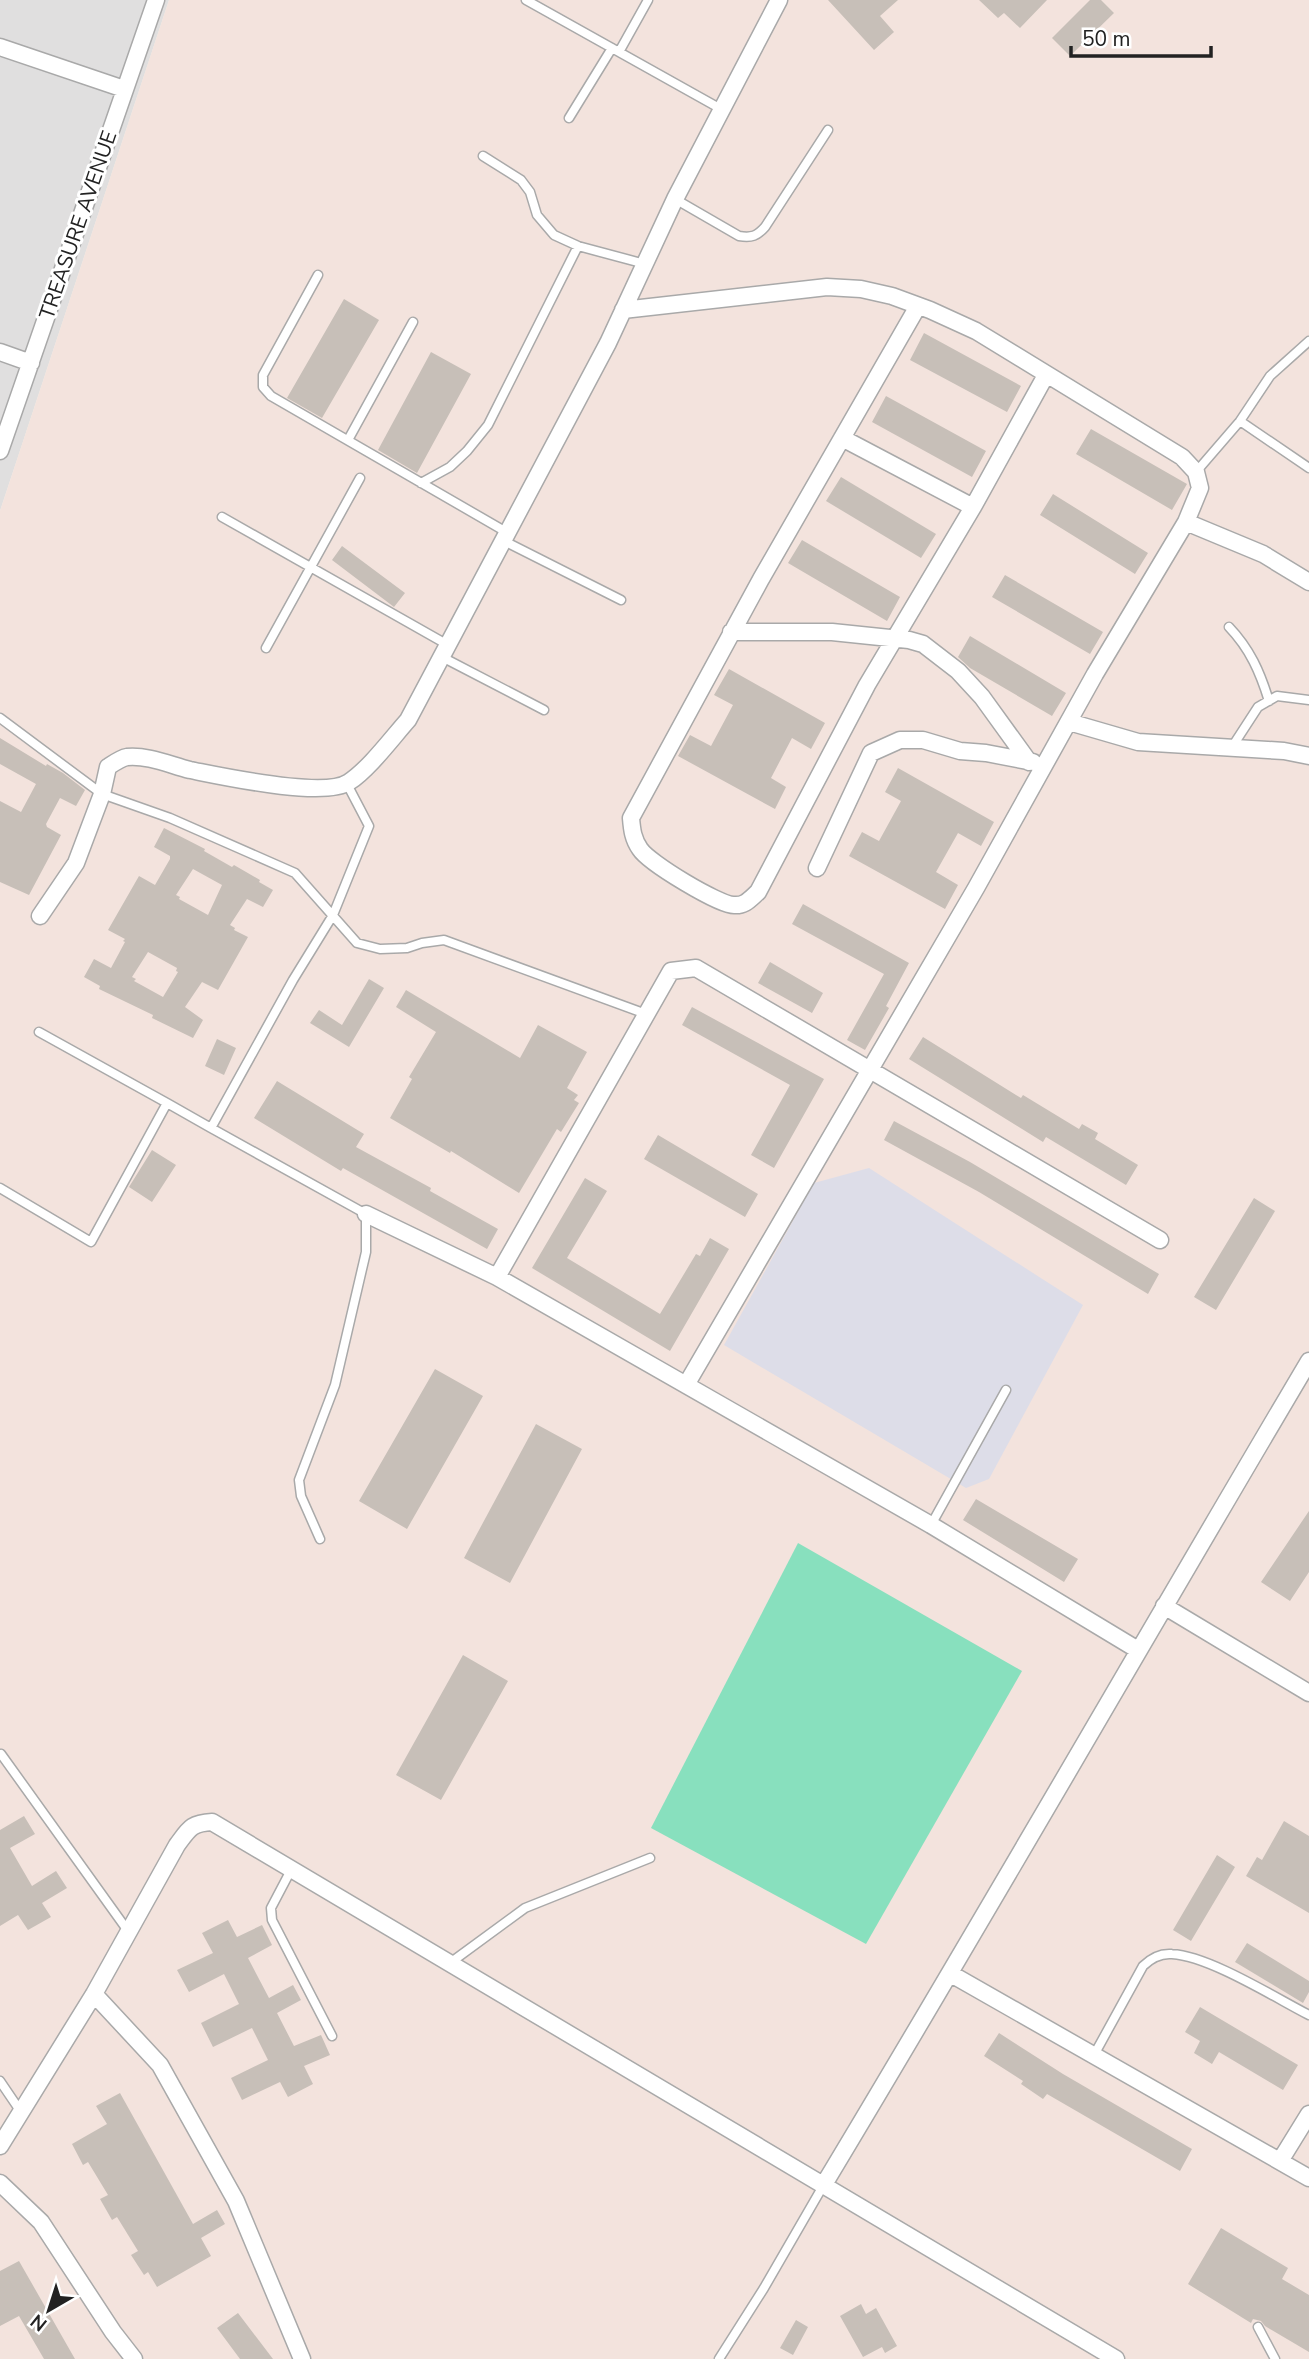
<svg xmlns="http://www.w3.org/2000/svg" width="1309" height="2359" font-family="'Nunito Sans',sans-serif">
<rect width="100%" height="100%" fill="#f2efe9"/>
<path fill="#e0dfdf" d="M0,0H169L0,511Z"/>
<path fill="#f3e3dd" d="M169,0H1309V2359H0V511Z"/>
<path fill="#88e0be" d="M798,1543L1022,1671L866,1944L651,1828Z"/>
<path fill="#dddde8" d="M869,1168L1083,1305L989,1479L966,1488L724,1345L814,1183Z"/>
<path fill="#c7bfb8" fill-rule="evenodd" d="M828,0H898L880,16L894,32L874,50Z
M979,0H1047L1020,28L1004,13L998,18Z
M1090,0H1101L1114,13L1070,56L1052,38Z
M344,299L379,320L322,418L287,398Z
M924,333L1021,386L1007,412L910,360Z
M431,352L471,374L417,473L378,450Z
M886,396L986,451L972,477L872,422Z
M1091,429L1187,484L1172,510L1076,454Z
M841,477L936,534L921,558L826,501Z
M1053,494L1148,553L1135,574L1040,515Z
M802,540L900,597L887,621L788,563Z
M342,546L405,593L394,607L332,560Z
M1005,575L1103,632L1090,654L992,597Z
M970,636L1066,693L1052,716L970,668L958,657Z
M729,669L825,723L811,749L792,738L771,778L786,787L775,809L678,756L690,735L711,746L733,705L714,695Z
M0,738L46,766L47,764L63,773L85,790L76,806L60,798L46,824L47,827L61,835L29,895L0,882V801L21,812L36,784L0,764Z
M898,768L994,822L981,846L958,833L936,872L958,885L945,909L849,856L862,832L879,841L901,801L885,792Z
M164,828L205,849L204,851L232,867L234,865L260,880L259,882L273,890L263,907L247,899L230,925L235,928L234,930L248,937L218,990L202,982L185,1007L203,1020L193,1038L152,1018L153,1015L99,989L100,986L84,977L94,959L111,968L125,942L123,941L125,939L108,930L139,876L155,885L170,859V856L154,847ZM193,869L222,885L208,915L179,899L180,897L176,895ZM148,952L177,968L176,971L178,972L163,997L134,981L136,979L132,977Z
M803,904L909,963L886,1006L889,1008L865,1050L847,1040L884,974L792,924Z
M770,962L823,993L812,1013L758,983Z
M369,979L384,988L349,1047L310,1023L319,1010L342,1025Z
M406,990L520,1058L538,1025L587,1052L567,1088L578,1095L574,1100L579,1103L561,1132L557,1129L519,1193L451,1151L450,1153L390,1118L412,1079L409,1077L436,1032L396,1007Z
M692,1007L824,1079L774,1168L751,1155L790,1085L682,1025Z
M923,1037L1021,1098L1023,1095L1079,1129L1082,1124L1098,1133L1095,1139L1138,1165L1126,1185L1046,1137L1043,1142L909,1059Z
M217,1039L236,1048L224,1075L205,1066Z
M277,1081L364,1134L356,1147L431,1188L430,1191L498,1229L487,1249L343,1168L341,1171L254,1118Z
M894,1121L970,1162L1159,1274L1148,1294L979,1192L884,1140Z
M658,1135L758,1194L745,1217L644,1159Z
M152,1150L176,1165L152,1202L129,1187Z
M585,1178L607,1191L567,1258L660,1314L696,1254L700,1256L710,1238L729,1249L670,1351L532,1268Z
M1254,1198L1275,1211L1216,1310L1194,1297Z
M435,1369L483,1396L407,1529L359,1501Z
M536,1424L582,1449L510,1583L464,1558Z
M976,1499L1078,1559L1064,1582L963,1520Z
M1309,1511V1572L1290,1601L1261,1582Z
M463,1655L508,1681L441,1800L396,1775Z
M24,1816L35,1834L10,1848L32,1886L56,1871L67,1888L42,1903L51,1917L28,1930L18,1915L0,1926V1830Z
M1284,1821L1309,1836V1913L1246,1876L1257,1857L1262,1860Z
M1217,1855L1235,1867L1191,1941L1173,1930Z
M228,1920L237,1937L262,1925L272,1945L248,1958L269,1998L293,1985L301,2000L277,2013L294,2046L321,2035L330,2055L304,2066L313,2084L288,2097L280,2082L242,2100L231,2078L268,2060L252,2028L213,2047L201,2023L239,2004L224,1974L189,1992L177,1970L213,1953L202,1933Z
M1247,1943L1309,1981V1992L1303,2003L1235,1962Z
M1200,2007L1298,2065L1283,2090L1219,2052L1212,2064L1194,2053L1200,2041L1185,2032Z
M999,2033L1063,2074L1192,2149L1180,2171L1047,2094L1043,2099L1021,2084L1023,2081L984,2056Z
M120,2093L193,2224L217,2210L225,2224L201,2238L211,2256L157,2287L148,2272L144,2275L131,2255L138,2251L117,2217L112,2220L100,2199L108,2195L88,2162L83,2165L72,2144L107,2124L96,2106Z
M1221,2228L1288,2268L1282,2279L1309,2295V2352L1265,2326L1261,2321L1253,2319L1251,2323L1188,2284Z
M19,2261L75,2359H44L19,2316L0,2326V2271Z
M861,2304L866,2314L876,2308L897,2346L885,2353L882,2347L863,2357L840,2316Z
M238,2313L273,2359H240L217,2328Z
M796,2320L808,2327L793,2355L780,2348Z"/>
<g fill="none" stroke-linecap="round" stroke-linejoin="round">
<g stroke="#a9a9a9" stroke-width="11">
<path id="lane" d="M526,0L721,109
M619,52L648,0
M569,118L612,48
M483,156L521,180L530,192L537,215L554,235L578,246
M675,199L739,236C752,238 757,236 765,227L828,130
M318,275L263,375V387L271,396L508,533
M1240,421L1270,376L1309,341
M348,440L413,322
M1196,472L1240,421L1309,468
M421,483L450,467L467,451L488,425L578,246L645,264
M222,517L448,645
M504,541L621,600
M1229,627C1250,649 1260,672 1269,701
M266,648L360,478
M442,657L544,710
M0,718L102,794L170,818L295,873L357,943L380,949L407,948L422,943L444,940L646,1014
M1232,747L1258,707L1277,696L1309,700
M167,1103L211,1128L293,980L333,915L369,826L347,784
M211,1128L366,1214V1252L335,1385L299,1480L301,1496L320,1539
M0,1188L91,1242L167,1103L39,1032
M931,1525L1006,1390
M1,1754L128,1931
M291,1870L271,1908L272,1920L332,2036
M450,1963L525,1908L650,1858
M1094,2055L1143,1966C1151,1958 1160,1953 1172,1954C1209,1956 1274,1997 1309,2015
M0,2081L21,2112
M1258,2327L1275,2359
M719,2359L764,2288L823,2186"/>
</g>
<g stroke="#a9a9a9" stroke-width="19">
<path id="street" d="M0,47L124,89
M918,306L761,579L631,818C632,830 633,839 640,849C649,863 719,905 734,905C745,906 750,899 758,892L867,685L973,507L1046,375
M623,310L827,287L861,289L892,296L930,310L976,331L1182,457L1196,472L1200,488L1186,522L1095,674L976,888L686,1385
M0,352L31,363
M842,438L973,507
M0,451L156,0
M1186,522L1263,554L1309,582
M731,632H832L909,640L923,644L958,671L982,697L1029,762
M1069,722L1138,742L1284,751L1309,756
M817,868L871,753L900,740H923L960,751L986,753L1033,762
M40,916L76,863L102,794L108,767C114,763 121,758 127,757C148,755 170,765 190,770C221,776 324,799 349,782C369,769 392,738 408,720L608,343L675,199L779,0
M366,1214L497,1277L931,1525L1138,1650
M497,1277L671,971L696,968L1160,1240
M1164,1606L1309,1693
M951,1974L1309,2178
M94,1994L160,2065L236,2201L302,2359
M0,2146L94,1994L177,1845C189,1829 191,1823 212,1822L1116,2359
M1280,2161L1309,2114
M0,2183L41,2222L113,2332L134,2359
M823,2186C988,1912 1146,1636 1309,1361"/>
</g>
<use href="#lane" stroke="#fff" stroke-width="8"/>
<use href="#street" stroke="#fff" stroke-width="16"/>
</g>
<g text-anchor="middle" stroke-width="6" stroke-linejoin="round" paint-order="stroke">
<g font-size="21" fill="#222" stroke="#fff">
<text transform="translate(78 225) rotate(-71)" y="7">TREASURE AVENUE</text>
</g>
</g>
<g transform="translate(49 2310) rotate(219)" stroke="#ffffff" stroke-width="5" paint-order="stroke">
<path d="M0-5L12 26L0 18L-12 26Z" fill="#222222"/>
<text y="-10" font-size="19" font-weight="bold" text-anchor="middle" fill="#222222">N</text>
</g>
<path d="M1071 46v10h140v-10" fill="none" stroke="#222222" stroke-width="3.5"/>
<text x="1082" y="46" font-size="21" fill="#222222" stroke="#ffffff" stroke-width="5" paint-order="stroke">50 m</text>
</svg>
